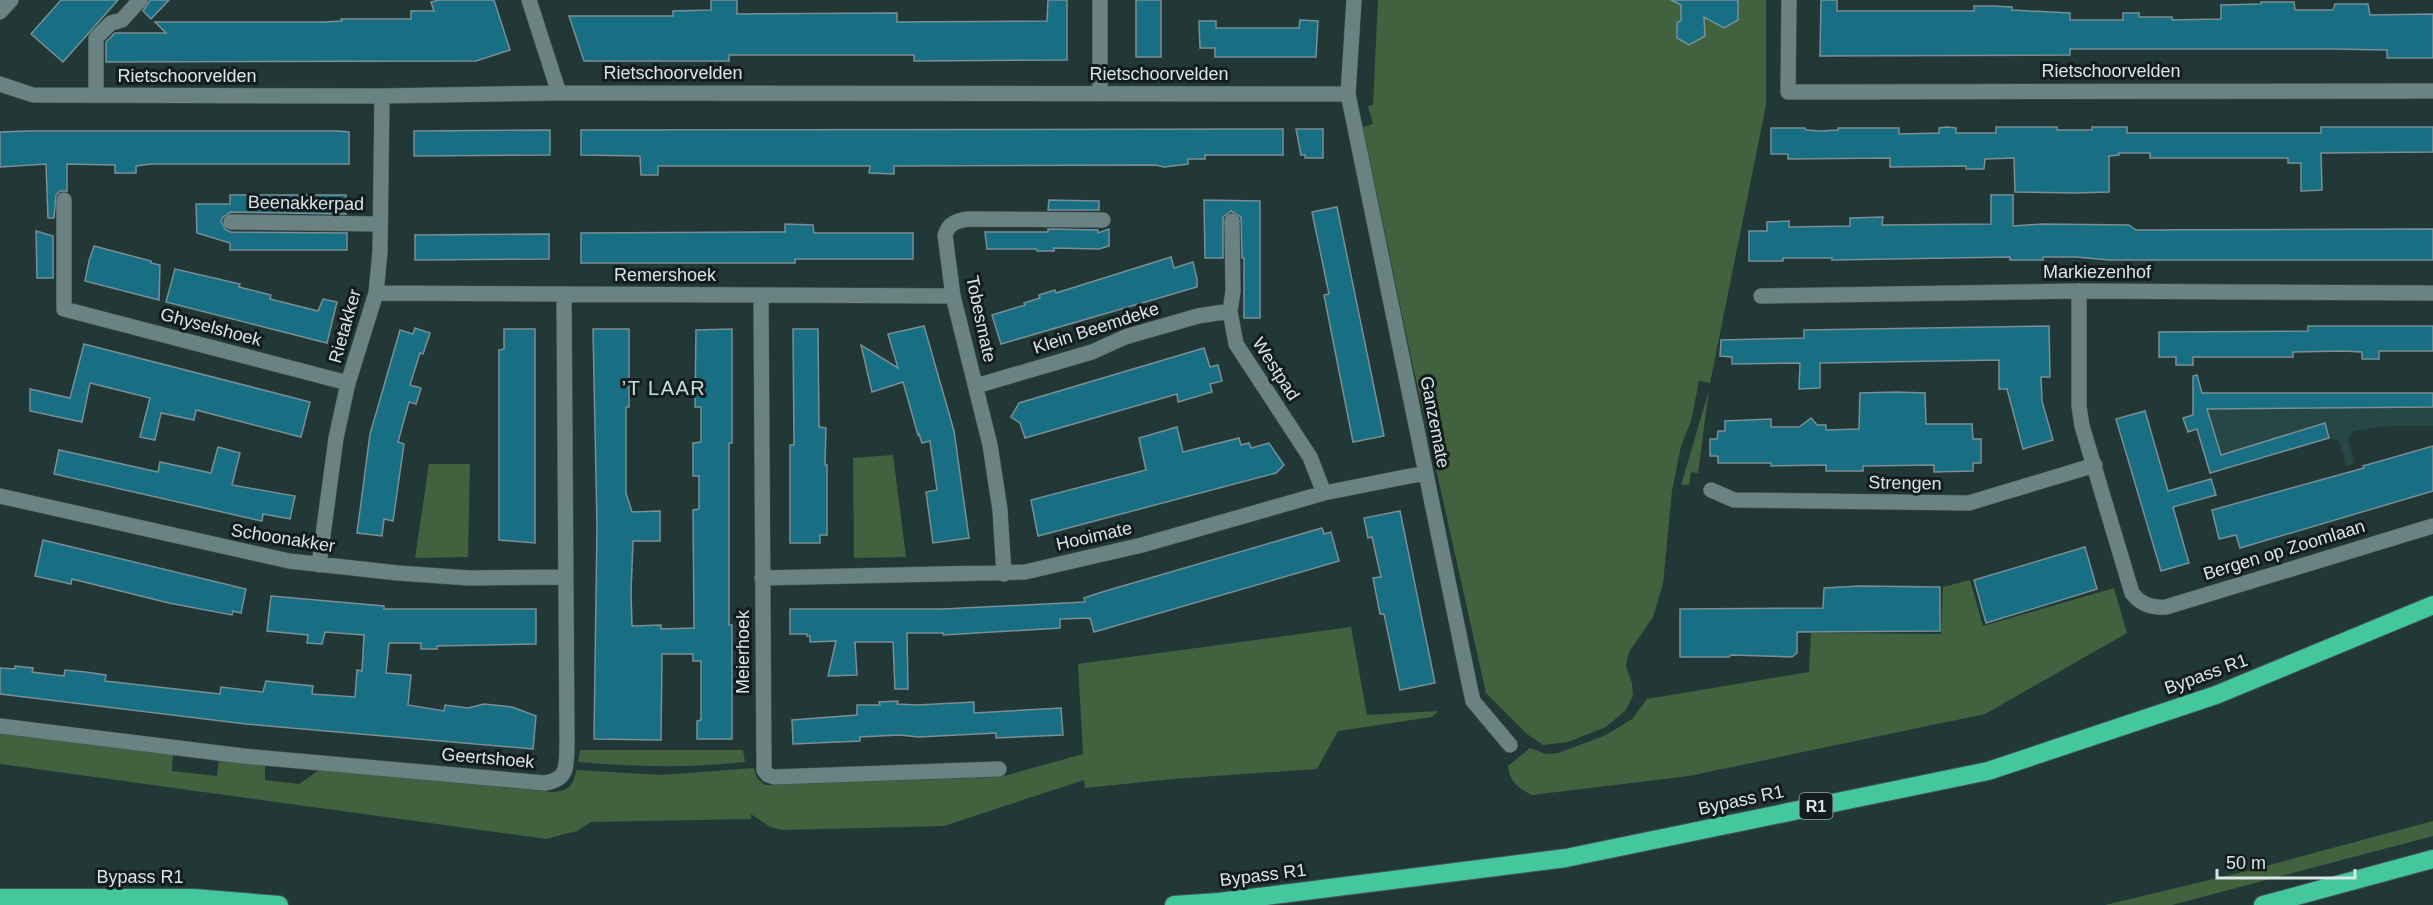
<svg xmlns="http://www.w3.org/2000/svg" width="2433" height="905" font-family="Arial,sans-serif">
<rect width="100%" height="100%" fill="#223837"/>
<path fill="#274646" d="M2193,393H2433V426H2389L2354,431L2348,439L2355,463L2346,466L2339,441L2329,438L2210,473L2193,415Z"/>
<path fill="#41623e" d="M1378,0H1766V105L1710,383L1699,381L1691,421L1681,446L1672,491L1663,584L1653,617L1629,652L1627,660L1626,667L1632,683L1633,696L1626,710L1606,727L1568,742L1543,745L1527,734L1486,693L1409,348L1363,127L1373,124L1368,106L1373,105Z
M1709,390L1698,473L1691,472L1689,485H1681Z
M893,455L906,557L854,558L853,458Z
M429,464H470L468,557L415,558Z
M1970,580L1983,626L2114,588L2127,633L1985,714L1689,776L1532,795C1518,788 1510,782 1508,766L1530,748L1546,754L1558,753L1606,735L1632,719L1647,699L1809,672L1811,633L1941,634L1943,587Z
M1351,627L1367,715L1438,711L1432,717L1338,731L1317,769L1172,779L1085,788L1084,780L944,826L783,830L770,827L751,814V819L591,822L577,831L546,839L0,764V732L173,755L172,771L217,776L219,760L265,764V780L299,784L319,770L553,792C569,791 574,785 576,770L661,775L754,768L757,778L765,785L1000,777L1083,754L1078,664Z
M580,750H743L745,762C689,768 634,767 578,762Z
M2433,821V836L2172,905H2105L2251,870Z"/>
<path fill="#186e83" stroke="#788f96" stroke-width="1.5" d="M61,0H118L63,62L31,34Z
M150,0H169L151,19L143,11Z
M439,0H494L510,50L476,61L106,62V42L115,33H166L155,22H323L342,21L341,19H411V11H434L431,2Z
M711,0H737V14L897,13V22L1047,21L1048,0H1067V60L914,61V55H729V61H584L569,16H673V11L711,10Z
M1136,0H1161V57H1136Z
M1671,0H1738V20L1724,28L1704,17L1705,36L1689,45L1677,38V23L1681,20V5Z
M1821,0H1837V11H1974V6H1993L2012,7V10L2070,13V20H2123V13H2139V17H2172V20L2221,19V5L2261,4V2H2294L2295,10H2333L2335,4H2368L2370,15L2433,14V58H2387V50L2333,49H2070V55L1820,56Z
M1300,20L1318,21L1316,57H1215V48H1200L1199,21H1216V28H1299Z
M1947,127L1956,128V133H1996V127H2057V130H2092V127H2127V133H2321V127H2433V152L2321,153L2322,190L2301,191V163H2288V158H2150V153H2119V155L2109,156V192L2075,193L2015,192L2014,158L1985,159L1984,169H1966V166L1890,167V158L1788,159V154H1771V128H1805L1806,130L1821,131L1838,130V128H1899V134L1939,133V128Z
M1283,129V155H1205V159H1188V164L1164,167L1155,165L894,166V174L869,173L870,166H658V175H641L640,156L581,155V130Z
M1296,129H1323V158H1305V155H1301Z
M550,130V155L414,156V131Z
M27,131H338L349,132V164H151L136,166V173H115V165L67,164V191H60L56,195L54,218H48L46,164L0,167V132Z
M230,195H346V214L231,212L223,217L221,222L226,230L231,232L347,233V250H230V243L197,233L196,204H230Z
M1991,195H2013V226L2043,224L2129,225L2136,230L2433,229V260H2109L2076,257H2043V260H2010V257L1832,260V258H1783V261H1749V231H1767V222L1789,221V227L1850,226V218L1883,217L1882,225L1991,224Z
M1049,200L1099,201V210H1048Z
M1204,200L1260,201V318H1244V258H1242L1241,217L1231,211L1223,217V258H1205Z
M1337,207L1384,436L1353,442L1324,295L1329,294L1312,212Z
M785,224L813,225L814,233H913V259H795V263H581V233L785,232Z
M1048,229L1098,230V233L1109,229V246L1099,249L1054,248V251H1037L1036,249H987L985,232H1048Z
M36,231L53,236V278H37Z
M549,234V259L415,260V235Z
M94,246L151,261V263L160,265L159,300L85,281L89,261Z
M1171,257L1174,268L1193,262L1197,279V287L1001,344L992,315L1025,305L1024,303L1040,298L1039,295L1055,290L1056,293Z
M175,269L240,284L239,287L271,295L270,299L318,311L323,299L337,302L327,343L166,302Z
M924,326L954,431L969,538L933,543L926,492L937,490L930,441L922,443L919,434L918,435L903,382L872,392L861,345L898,368L888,334Z
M2049,326L2050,377H2041L2042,401L2053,440L2023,449L2007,389H1999V360L1820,363V388L1799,389L1800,363L1732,364V357L1720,356L1721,340L1804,338V330Z
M2308,326H2433V351H2379V359H2362V352L2343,351L2293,352V357H2193V365H2176V357H2159V332L2308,331Z
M415,328L430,333L423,354L420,353L410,385L421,388L416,404L409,402L398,442L404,444L393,521L384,519L382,536L357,533L370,434L377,410L400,330L413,334Z
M504,329H535V543L499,540V350L504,349Z
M593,329H629V407H626V493L632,512L660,511V541H633L631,593L632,626L661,625V629L694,628L693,510L699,509V476H693V443L701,442V407H695L696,330L732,329V443H729V625H732V739H697V721L701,720V661H693V654H662L661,740L594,739L597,526Z
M793,329H818L819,427L826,428L825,465H827V535H820V543H790V445H794Z
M84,344L310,402L301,437L196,410L194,420L161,413L155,440L140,437L150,398L90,383L82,422L30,411V389L70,398Z
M1204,348L1210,367L1218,365L1222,381L1210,384L1212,392L1178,402L1177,394L1025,438L1020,423L1011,417L1019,403Z
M2197,375L2202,393H2433V407L2207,409L2221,455L2325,423L2329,438L2210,473L2197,429L2188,432L2183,418L2193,415V376Z
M1896,392L1925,393L1926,424H1972L1973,439H1981V463H1973V471L1934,472V465L1863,466V471H1826V465L1771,466V463H1718V456H1710V439H1717L1718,431H1725V421L1771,419V427H1799L1811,418L1817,425H1826V430L1859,429L1860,393Z
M2145,411L2168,491L2211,479L2216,495L2173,507L2189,563L2161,571L2116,419Z
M1177,427L1183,452L1239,438L1241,445L1249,443L1251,448L1269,443L1284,465L1276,473L1038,536L1031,500L1146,470L1139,438Z
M2433,446V491L2240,548L2236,535L2219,539L2212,510L2364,468L2363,466Z
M218,447L240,453L232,485L295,496L290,519L263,514L262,521L54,474L59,450L158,472L160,462L211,473Z
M1400,511L1435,683L1400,690L1384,614H1380L1373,578L1381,577L1372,537L1368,538L1364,518Z
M1322,528L1324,534L1331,532L1339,561L1094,632L1090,618L1060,619V628L943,635V633H907L908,689H895L893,642H855L857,675L828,676L836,641L810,642V636H807V634H790V609H943L1085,602L1084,598L1102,592Z
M43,540L246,589L241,613L233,611L232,615L169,603L72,579L71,584L35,576Z
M2085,547L2097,589L1986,623L1974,580Z
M1860,586L1940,587V631L1797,632V653L1792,657L1731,655L1729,657H1680V609L1823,608L1824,588Z
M271,596L384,606V609H536V644L437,646V649H421V643H389L386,673L411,675L408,705L444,711L445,705L468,708L484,704L512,707L536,716L533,749L246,724L0,694V668L15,669V666L33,668L32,672L64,676L65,670L85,672L106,675L105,681L220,694L221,687L263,692L266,681L313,686L312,694L355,697L357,670L362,671L364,635L325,632L322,644L307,643L308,635L267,631Z
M898,701L897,704L917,705L974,702V713L1061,708L1063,735L996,738V733L919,737L899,735L860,737V741L793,744L792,720L857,715V705H880L879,702Z"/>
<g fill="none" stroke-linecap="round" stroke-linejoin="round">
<g stroke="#435756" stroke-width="16">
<path id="minor" d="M529,0L559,93
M1354,0L1348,94L1469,683L1473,701L1510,745
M1789,0L1788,92L2433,91
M0,12L11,0
M0,84L33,95L382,96L559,93L1348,94
M1100,94V0
M96,95V38L111,23L122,20L140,0
M64,200V309L348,383
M1232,221L1233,291L1230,311L1236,344L1310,457L1324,493
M231,222L380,224
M2079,291V406L2082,426L2132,593C2141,605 2152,608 2166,607L2433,526
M376,293L953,296
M761,295L764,770L768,775L774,777L999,769
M1761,296L2079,291L2433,293
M976,386L1092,352L1125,337L1198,316L1230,311
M1711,490L1734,500L1969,503L2095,465
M0,496L289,561L398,573L469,578L565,577
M319,565L336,438L348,383L376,293L380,252L382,96
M1004,574L1000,510L990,445L953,296L945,235C949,223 956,221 968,219L1103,220
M762,578L1025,572L1142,545L1324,493L1425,473
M0,726L243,756L545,783C570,779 566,764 567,743L564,294"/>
</g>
<g stroke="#435756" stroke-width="20">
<path id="highway" d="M0,898H193L279,905
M1174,905L1219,902L1566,858L1988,771L2216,695L2433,605
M2263,905L2433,859"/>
</g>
<use href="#minor" stroke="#6a8281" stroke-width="15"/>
<use href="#highway" stroke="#45c79d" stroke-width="18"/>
</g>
<g text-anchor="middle" stroke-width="6" stroke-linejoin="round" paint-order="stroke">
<rect fill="#141d1d" stroke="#9eaaa9" stroke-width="1.5" x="1799.5" y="793" width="33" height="26" rx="4.5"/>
<g font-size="16" font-weight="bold" fill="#d9e6e5">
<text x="1816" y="812">R1</text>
</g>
<g font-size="18" fill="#d9e6e5" stroke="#141d1d">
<text x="2111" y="77">Rietschoorvelden</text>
<text x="673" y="79">Rietschoorvelden</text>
<text x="1159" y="80">Rietschoorvelden</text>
<text x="187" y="82">Rietschoorvelden</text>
<text transform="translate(306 203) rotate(1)" y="6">Beenakkerpad</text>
<text x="2097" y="278">Markiezenhof</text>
<text x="665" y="281">Remershoek</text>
<text transform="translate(981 319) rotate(78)" y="6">Tobesmate</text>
<text transform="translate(345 326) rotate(-74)" y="6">Rietakker</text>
<text transform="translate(211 327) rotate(15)" y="6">Ghyselshoek</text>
<text transform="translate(1096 328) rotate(-18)" y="6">Klein Beemdeke</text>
<text transform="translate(1276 369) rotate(57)" y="6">Westpad</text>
<text transform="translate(1435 422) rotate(79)" y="6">Ganzemate</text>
<text transform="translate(1905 483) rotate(1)" y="6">Strengen</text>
<text transform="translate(1094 536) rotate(-13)" y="6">Hooimate</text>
<text transform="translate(283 538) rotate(9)" y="6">Schoonakker</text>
<text transform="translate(2284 550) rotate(-17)" y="6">Bergen op Zoomlaan</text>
<text transform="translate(743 652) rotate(-90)" y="6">Meierhoek</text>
<text transform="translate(2206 674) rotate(-20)" y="6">Bypass R1</text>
<text transform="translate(488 758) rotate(5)" y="6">Geertshoek</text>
<text transform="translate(1741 800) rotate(-12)" y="6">Bypass R1</text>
<text transform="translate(1263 875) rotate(-7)" y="6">Bypass R1</text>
<text x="140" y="883">Bypass R1</text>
</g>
<g font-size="20" letter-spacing="1.5" fill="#c6e0df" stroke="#141d1d">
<text x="664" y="395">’T LAAR</text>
</g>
</g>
<path d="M2217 869v9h138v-9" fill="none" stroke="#d9e6e5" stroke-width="3"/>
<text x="2226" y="869" font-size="18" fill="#d9e6e5" stroke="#141d1d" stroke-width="4.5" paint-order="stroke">50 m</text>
</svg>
